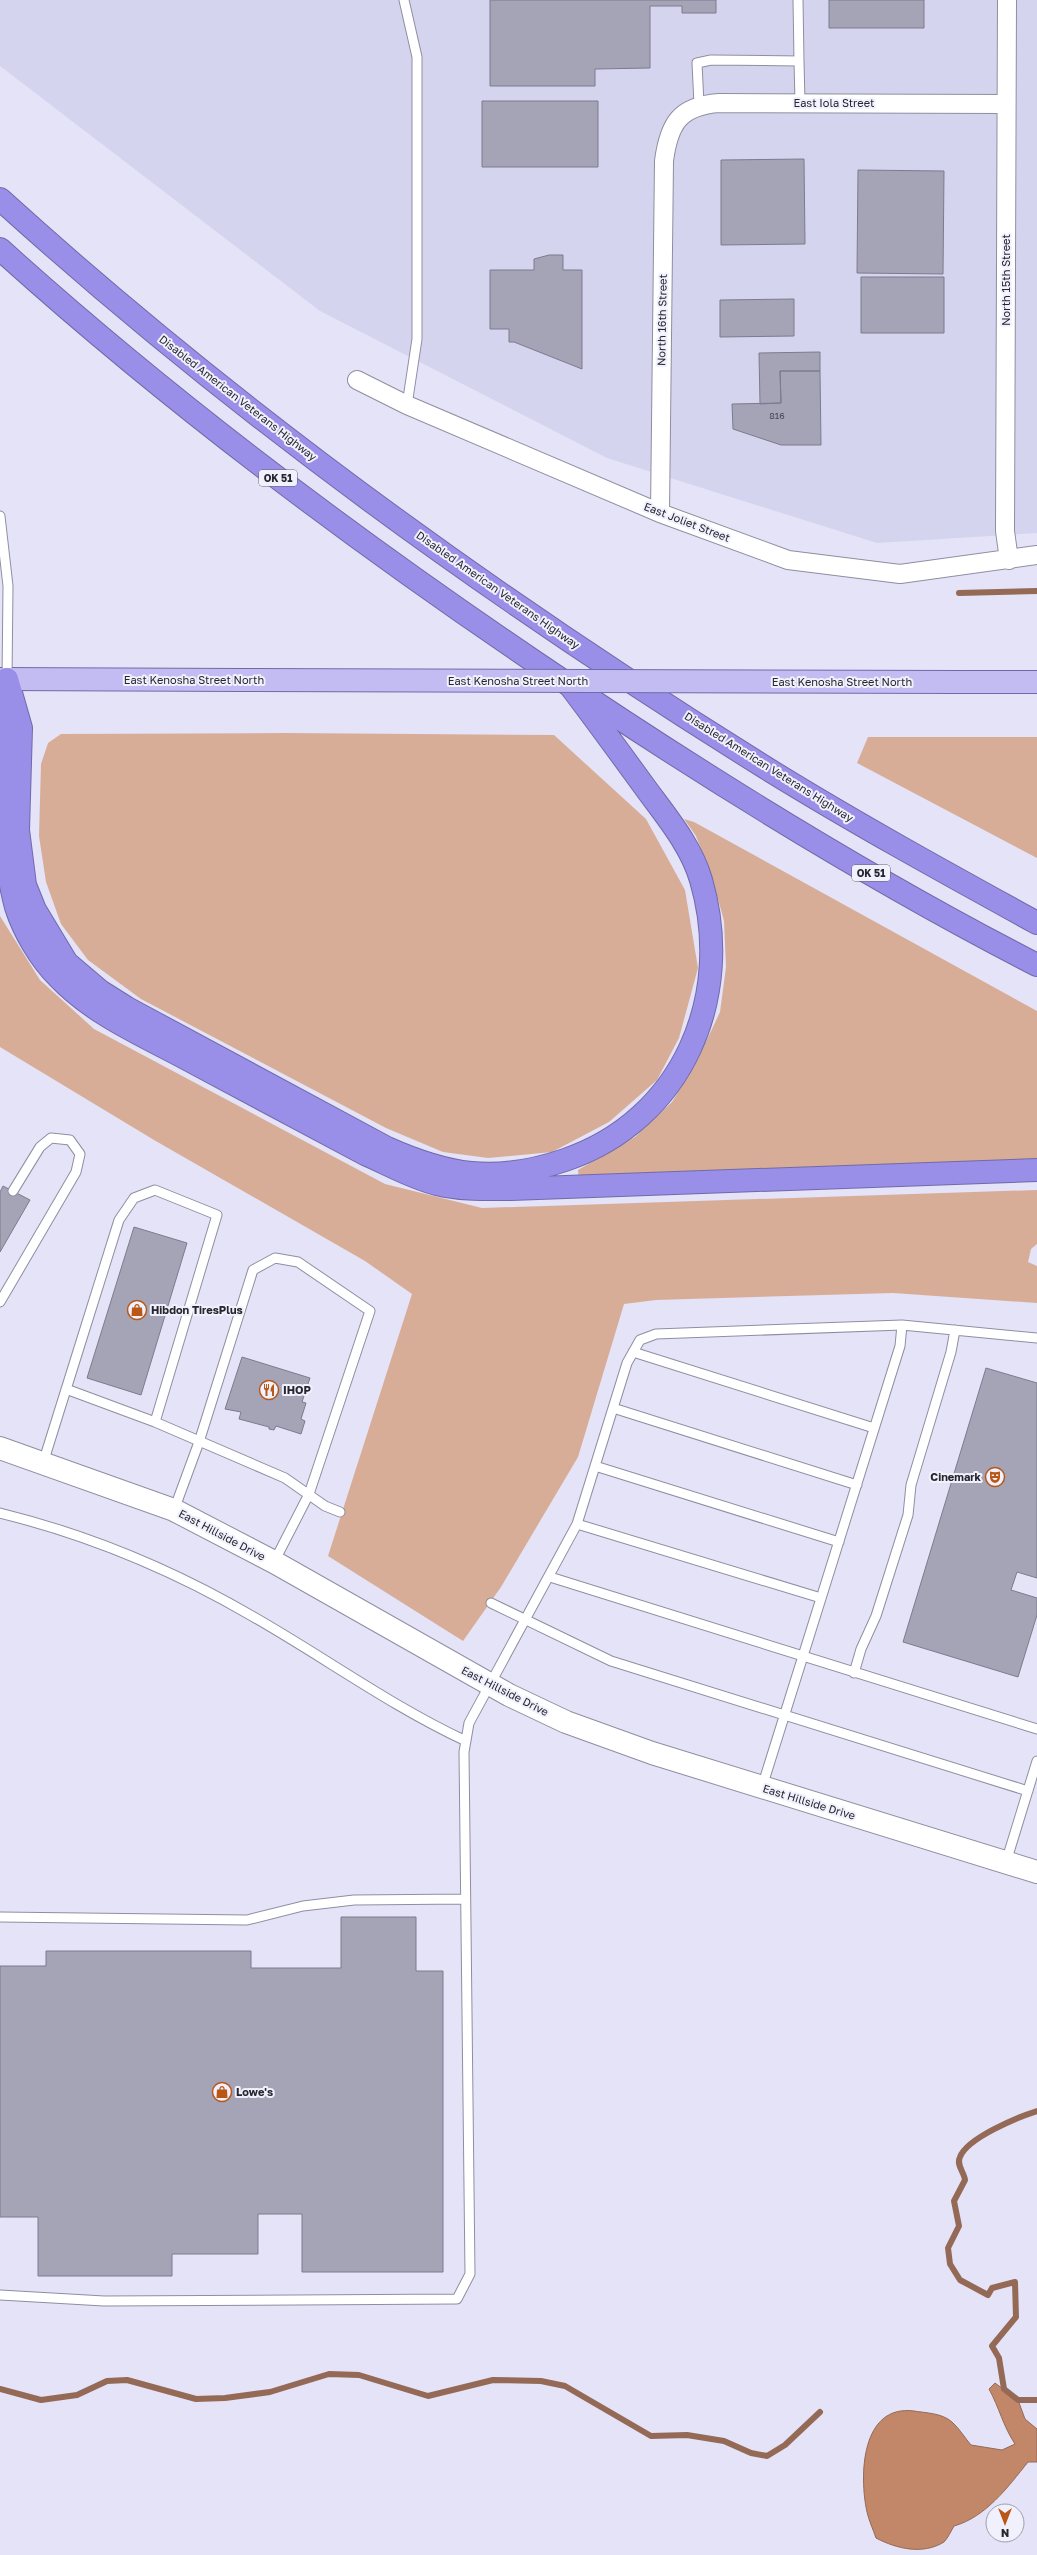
<svg xmlns="http://www.w3.org/2000/svg" width="1037" height="2555" font-family="'Golos Text',sans-serif">
<rect width="100%" height="100%" fill="#e4e3f8"/>
<path fill="#d5d4ef" d="M0,0H1037V533L877,543L607,458L320,311L0,66Z"/>
<path fill="#d8ad97" d="M284,733L554,735L646,819L685,890L698,968L679,1038L657,1080L609,1122L552,1152L488,1158L443,1152L386,1128L141,999L88,960L61,924L46,882L39,836L41,764L48,743L61,734Z
M868,737H1037V858L857,763Z
M684,819L694,822L1037,1011V1161L579,1180L578,1170L635,1137L672,1102L696,1063L720,1012L726,967L724,921L712,877L696,836Z
M0,916L40,980L94,1029L385,1184L482,1208L1037,1190V1244L1031,1249L1028,1262L1037,1266V1303L893,1293L656,1300L624,1304L578,1457L501,1587L463,1641L328,1556L412,1294L365,1261L154,1140L0,1047Z"/>
<path fill="#c28768" stroke="#946a57" d="M995,2383L1018,2400L1025,2419L1037,2429V2462H1028C1008,2487 986,2517 954,2526C951,2531 948,2538 944,2542C923,2555 897,2549 876,2538C873,2529 869,2521 867,2512C859,2476 861,2404 914,2411C926,2413 942,2413 952,2422C959,2428 965,2438 971,2445L1002,2450L1015,2444C1003,2426 999,2407 989,2389Z"/>
<g fill="none" stroke-linecap="round" stroke-linejoin="round">
<path stroke="#946a57" stroke-width="6" d="M959,593L1037,591
M1037,2111C1018,2117 967,2138 960,2157C956,2165 964,2172 965,2180L954,2201L959,2226L948,2248L950,2264L960,2280L988,2295L992,2288L1015,2282L1016,2317L992,2346L999,2358L1004,2389L1018,2400H1037
M0,2389L41,2400L77,2395L107,2381L127,2380L196,2399L225,2398L270,2392L329,2374L359,2375L428,2396L493,2380L541,2381L565,2386L651,2436L687,2435L724,2441L751,2453L767,2456L785,2445L820,2412"/>
</g>
<path fill="#a5a4b7" stroke="#7c7b8e" d="M490,0H716V13H682V6H650V68L595,69V86H490Z
M829,0H924V28H829Z
M482,101H598V167H482Z
M804,159L805,244L721,245V160Z
M858,170L944,171L943,274L857,273Z
M549,255H563V270H582V369L514,342H509V329H490V270H534V259Z
M861,277H944V333H861Z
M794,299V336L720,337V300Z
M820,352V371H780L781,403L760,404L759,353Z
M780,371H820L821,445H781L733,429L732,404L781,403Z
M3,1186L30,1200L0,1252V1192Z
M134,1227L187,1243L141,1395L87,1378Z
M242,1357L310,1378L302,1402L306,1403L301,1419L305,1421L301,1434L276,1426L274,1430L269,1429V1427L239,1419L241,1412L225,1409Z
M986,1368L1037,1383V1578L1017,1572L1011,1590L1037,1598V1615L1018,1677L903,1642Z
M341,1917H416V1971H443V2272H302V2214H258V2254H172V2276H38V2217H0V1966H46V1951H251V1968H341Z"/>
<g fill="none" stroke-linecap="round" stroke-linejoin="round">
<g stroke="#8f8ea1" stroke-width="11">
<path id="service" d="M404,0L417,57V339L407,405
M798,0L799,61
M699,104L697,63L711,60L799,61L800,102
M0,516L8,586L7,679
M0,1302L76,1172L80,1154L70,1140L51,1138L40,1147L13,1191
M902,1325L1037,1338
M633,1352L874,1428
M613,1408L857,1485
M155,1422L285,1478L325,1506L340,1512
M43,1463C68,1382 94,1301 119,1220L134,1198L155,1190L217,1215L155,1422L66,1389
M595,1466L839,1542
M174,1510L199,1442L253,1270L275,1258L298,1262L370,1311L309,1494L274,1562
M0,1513C89,1535 173,1570 252,1616C324,1657 391,1706 466,1741
M577,1524L821,1598
M550,1577L1037,1729
M491,1603L611,1661L1028,1791
M854,1673L861,1649L876,1616L908,1515L911,1485L951,1352L955,1330
M1006,1862L1037,1761
M0,1917L247,1920L303,1906L354,1900L465,1899
M0,2295L104,2301L457,2299L470,2274L464,1752L469,1723L577,1524L627,1363L640,1340L656,1334L902,1325L900,1346L762,1787"/>
</g>
<g stroke="#8f8ea1" stroke-width="20">
<path id="minor" d="M1007,0L1005,531L1009,560
M357,380L407,405L660,513L788,560L900,574L1037,555
M660,513L664,161C669,123 680,106 719,103L1006,104"/>
</g>
<g stroke="#8f8ea1" stroke-width="24">
<path id="tertiary" d="M0,1448L174,1510L274,1562L509,1695L566,1722L652,1753L1037,1872"/>
</g>
<g stroke="#716aa8" stroke-width="24">
<path id="primary" d="M0,679L241,680
M958,682H1037"/>
</g>
<g stroke="#716aa8" stroke-width="24">
<path id="motorway" d="M0,199C236,413 496,600 766,768C855,823 946,873 1037,923
M0,249C166,399 346,534 532,660C694,770 862,875 1037,965
M7,679L21,728L18,830L25,885L35,910L67,963L100,991L127,1008L387,1148C414,1160 442,1170 471,1173C503,1176 536,1170 565,1160C683,1120 735,996 701,880C691,845 665,815 644,786C620,753 596,720 571,687
M6,692C0,754 0,849 16,907C24,932 40,959 58,977C93,1014 142,1035 185,1058C245,1090 305,1122 365,1154C388,1164 412,1178 437,1184C461,1190 486,1189 511,1189L1037,1170"/>
</g>
<use href="#service" stroke="#fff" stroke-width="9"/>
<use href="#minor" stroke="#fff" stroke-width="18"/>
<use href="#tertiary" stroke="#fff" stroke-width="22"/>
<use href="#primary" stroke="#c2bcf2" stroke-width="22"/>
<use href="#motorway" stroke="#998fe9" stroke-width="22"/>
<g stroke="#716aa8" stroke-width="24" stroke-linecap="butt">
<path id="primary-bridge" d="M241,680L958,682"/>
</g>
<use href="#primary-bridge" stroke="#c2bcf2" stroke-width="22"/>
</g>
<defs>
<g id="shop-ring" transform="scale(1)"><circle r="9.5" fill="#f1f1fe" stroke="#b85716" stroke-width="1.5"/><path d="M-5-2.5h2.3a2.7 3.5 0 0 1 5.4 0H5L5.5 6h-11ZM-1.5-2.5h3a1.5 2.3 0 0 0-3 0Z" fill="#b85716"/></g>
<g id="restaurant-ring" transform="scale(1)"><circle r="9.5" fill="#f1f1fe" stroke="#b85716" stroke-width="1.5"/><path d="M-5-6h1v4h1v-4h1v4h1v-4h1v5L-1.5 .5V6h-2V.5L-5-1ZM5-6V6H3V1.5H1.5Q1.5-4 5-6Z" fill="#b85716"/></g>
<g id="theatre-ring" transform="scale(1)"><circle r="9.5" fill="#f1f1fe" stroke="#b85716" stroke-width="1.5"/><path d="M-5-5.5Q0-4 5-5.5V0Q5 5 0 6Q-5 5-5 0ZM-3.3-2.5H-1v1.5H-3.3ZM1-2.5H3.3v1.5H1ZM-2.8 1Q0 5.5 2.8 1Z" fill="#b85716"/></g>
</defs>
<g fill-rule="evenodd">
<use href="#shop-ring" x="137" y="1310"/>
<use href="#restaurant-ring" x="269" y="1390"/>
<use href="#theatre-ring" x="995" y="1477"/>
<use href="#shop-ring" x="222" y="2092"/>
</g>
<g text-anchor="middle" stroke-width="4" stroke-linejoin="round" paint-order="stroke">
<g font-size="9" fill="#464650">
<text x="777" y="419">816</text>
</g>
<g fill="#f1f1fe" stroke="#64636c" stroke-width="1">
<rect x="259" y="470" width="38" height="16" rx="3"/>
<rect x="852" y="865" width="38" height="16" rx="3"/>
</g>
<g font-size="10" font-weight="bold" fill="#27262e">
<text x="278" y="482">OK 51</text>
<text x="871" y="877">OK 51</text>
</g>
<g font-size="11" fill="#27262e" stroke="#f1f1fe">
<text x="834" y="107">East Iola Street</text>
<text transform="translate(1006 280) rotate(-90)" y="4">North 15th Street</text>
<text transform="translate(662 320) rotate(-89)" y="4">North 16th Street</text>
<text transform="translate(238 398) rotate(38)" y="4">Disabled American Veterans Highway</text>
<text transform="translate(687 522) rotate(21)" y="4">East Joliet Street</text>
<text transform="translate(498 590) rotate(35)" y="4">Disabled American Veterans Highway</text>
<text x="194" y="684">East Kenosha Street North</text>
<text x="518" y="685">East Kenosha Street North</text>
<text x="842" y="686">East Kenosha Street North</text>
<text transform="translate(769 767) rotate(32)" y="4">Disabled American Veterans Highway</text>
<text transform="translate(222 1535) rotate(28)" y="4">East Hillside Drive</text>
<text transform="translate(505 1691) rotate(27)" y="4">East Hillside Drive</text>
<text transform="translate(809 1802) rotate(17)" y="4">East Hillside Drive</text>
</g>
<g font-size="11" font-weight="bold" fill="#27262e" stroke="#f1f1fe" text-anchor="start">
<text x="151" y="1314">Hibdon TiresPlus</text>
<text x="283" y="1394">IHOP</text>
<text x="981" y="1481" text-anchor="end">Cinemark</text>
<text x="236" y="2096">Lowe's</text>
</g>
</g>
<g transform="translate(1005 2523) rotate(180)"><circle r="19" fill="#f1f1fe" stroke="#a0a0ab"/>
<path d="M0-3L7 15L0 10L-7 15Z" fill="#b85716"/>
<text y="-6" font-size="11" font-weight="bold" text-anchor="middle" fill="#27262e">N</text>
</g>
</svg>
